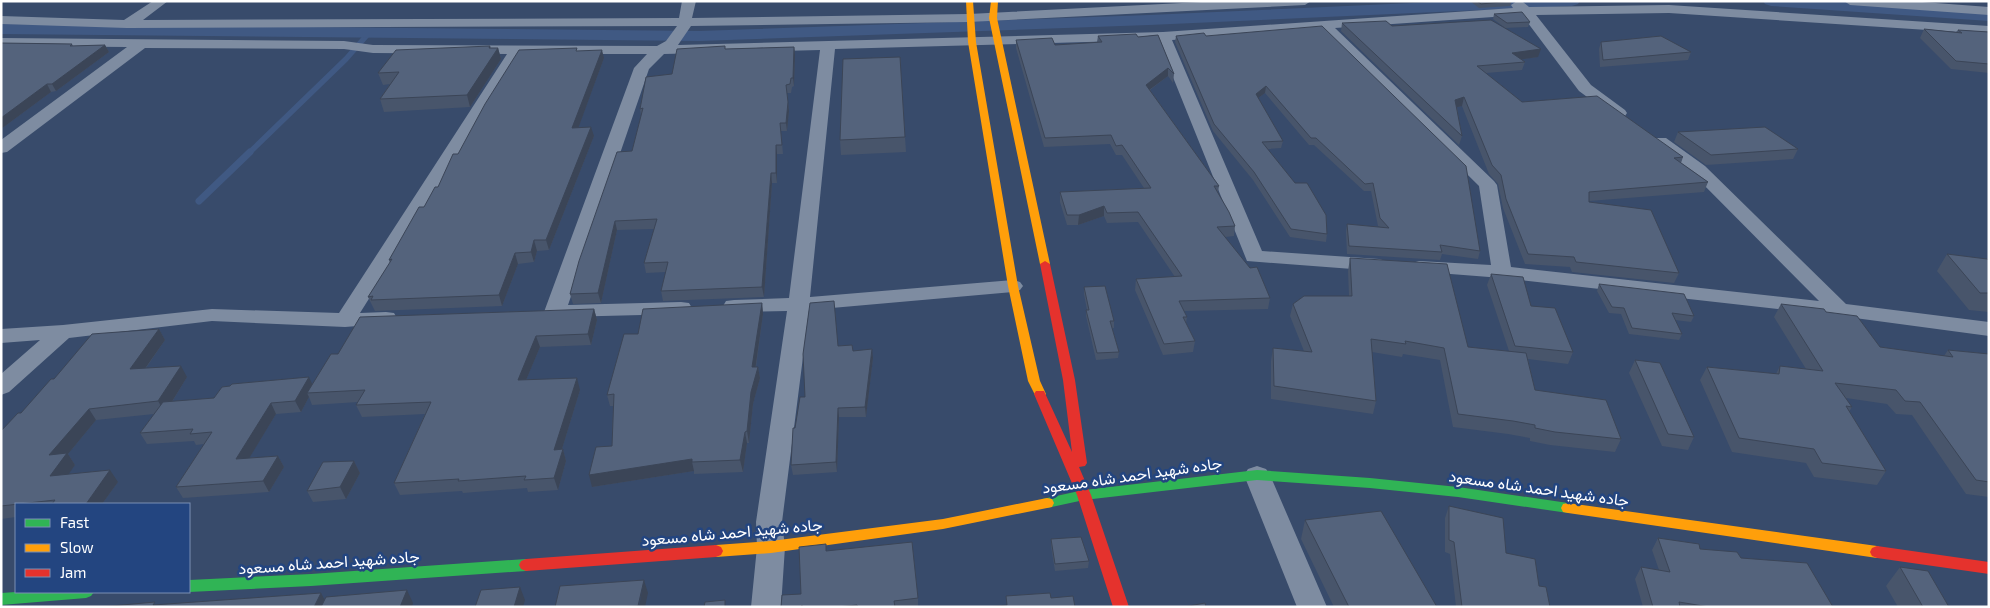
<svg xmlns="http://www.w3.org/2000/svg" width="1990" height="608" font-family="'Exo 2',Vazirmatn,sans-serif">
<rect width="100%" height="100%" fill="#384b6b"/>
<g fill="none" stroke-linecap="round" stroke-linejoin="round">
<path stroke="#405983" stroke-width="5.5" d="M249,153L346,59L368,34"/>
<path stroke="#405983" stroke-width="7" d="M199,201L250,152"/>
<path fill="#405983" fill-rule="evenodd" d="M1456,1H1580L1578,4L1572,6L1149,25L699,41L1,34V24L699,31L1149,15Z
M1763,1H1847L1989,11V21L1771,6L1765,4Z"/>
<path fill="#7e8ca1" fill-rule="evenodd" d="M153,1H168L143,20L679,18L682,1H696L692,18L969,14L1221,1H1311L1305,5L969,22L691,26L678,45L1163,32L1513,8L1511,5L1517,1L1523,2L1529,7L1669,5L1989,26V34L1669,13L1536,15L1591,85L1625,110L1627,113L1625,116H1613L1579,91L1522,15L1335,28L1494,181L1497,185L1511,267L1819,301L1693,174L1654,146L1652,142L1654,138H1666L1705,166L1846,304L1989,322V336L1840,316L1502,278L1412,271L1409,267L1412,263L1419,261L1491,265L1479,186L1320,29L1172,40L1262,251L1379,259L1386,261L1389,265L1386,269L1379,271L1247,261L1158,40L835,49L810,297L1013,280L1020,282L1023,286L1020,290L1013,292L809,310L782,522L785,547L781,607H751L757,547L756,522L787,311L734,312L726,311L723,306L726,301L734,300L789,298L820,50L664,54L649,69L568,305L681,302L689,303L692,308L689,313L681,314L563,317L555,318L547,317L544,312L634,68L647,54H522L360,313L386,312L394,313L397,318L394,323L345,327L212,321L69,338L9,392L1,395V374L40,340L1,343V329L63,325L212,309L339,313L507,54L373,53L344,49L145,48L7,152L1,153V140L127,47L1,46V38L344,41L373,45L657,46L666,41L677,26L127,28L1,24V16L124,20Z
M1844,1H1909L1989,7V15L1850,5Z
M1257,466L1266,469L1270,475L1327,607H1297L1244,475L1248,469Z"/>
<path fill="#30b455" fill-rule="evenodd" d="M1257,470L1370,478L1458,487L1568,503L1573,504L1575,508L1573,512L1568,513L1458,497L1370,488L1257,480L1084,500L1047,508L1042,507L1040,503L1042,499L1047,498L1084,490Z
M526,559L531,561L533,565L531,569L526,571L311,586L189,592H188L189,580L311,574Z
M16,592H94L91,596L86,598L1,605V593Z"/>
<path fill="#ff9f0a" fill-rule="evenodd" d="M966,1H973L976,42L1018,286L1040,381L1046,394L1044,397H1036L1028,381L1008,286L968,42Z
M991,1H998L997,18L1050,264L1045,267L1040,264L989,18Z
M1047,498L1052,499L1054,503L1052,507L943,529L771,553L716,557L711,555L709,551L711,547L716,545L771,541L943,519Z
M1568,503L1877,546L1882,548L1884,552L1882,556L1877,558L1568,513L1563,512L1561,508L1563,504Z"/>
<path fill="#e5322d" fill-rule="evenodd" d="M1045,261L1050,264L1075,380L1087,463L1085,466L1079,467L1091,495L1129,607H1113L1077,495L1034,394L1036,391H1044L1072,452L1063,380L1040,264Z
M716,545L721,547L723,551L721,555L716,557L526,571L521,569L519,565L521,561L526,559Z
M1877,546L1989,562V574L1877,558L1872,556L1870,552L1872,548Z"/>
</g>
<path fill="#48556b" d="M1470,1H1512L1510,6L1479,8Z
M1494,14L1530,22L1528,27L1505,28L1538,57L1521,59L1525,62L1522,70L1486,73L1522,102L1683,157L1681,163L1708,182L1704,192L1589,201V202L1679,273L1674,283L1572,272L1570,267L1525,264L1503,208L1498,184L1489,174L1462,106L1457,107L1462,136L1459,145L1341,31L1342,23L1392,26L1504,27L1493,19Z
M1924,29L1956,32L1958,30L1989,32V73L1951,69L1920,38Z
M1158,35L1174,74L1173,83L1168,76L1150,90L1219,186L1218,192L1235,226L1234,236L1225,237L1270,298L1268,309L1184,311L1187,317L1186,323L1195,341L1193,352L1163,355L1135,290L1136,279L1175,277L1138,222L1107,223L1104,216L1078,225H1067L1060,202V192L1144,188L1122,155H1116L1110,144L1044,147L1016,48V40L1055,45L1097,42L1098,36L1138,37Z
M1176,36H1206L1480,251L1478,259L1442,254L1440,260L1347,254L1346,232L1347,224L1380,227L1378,226L1371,191H1364L1314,145H1309L1265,93L1258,98L1283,141L1281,148L1268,149L1327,234L1326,242L1290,237L1253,180L1213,131L1175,42Z
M1601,42L1691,52L1688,60L1600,67L1599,49Z
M1,43L72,44L73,46L105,45L109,52L56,91L51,92L1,129Z
M490,46V48H498L501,59L470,107L384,112L380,99L390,84L383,85L378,73Z
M794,47L795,55L794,86L792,87L791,93H787L789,111L787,131H781L783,154H777V183H772L764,297L663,301L661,291L666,272L646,273L644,263L654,229L617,230L601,303L573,304L570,294L632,151L641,116L640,109L672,74L725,49Z
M578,51L604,58L578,128L594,136L549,250L537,251L534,262L518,264L502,306L375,311L368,297L390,263L389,260L438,187L458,154Z
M900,57L906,152L841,155L840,140Z
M1678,132L1798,149L1793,159L1706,165L1674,142Z
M1947,254L1989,260V312L1969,310L1937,271Z
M1350,258L1468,347L1509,351L1487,285L1491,274L1531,306L1573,352L1568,364L1528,359L1535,390L1621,439L1615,452L1550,445L1530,441V438L1508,434L1453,427L1440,360L1403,354L1402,357L1372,352L1376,401L1373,414L1271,399V361L1273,348L1304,351L1290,316L1293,304L1349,296L1348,271Z
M1599,284L1694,316L1691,322L1675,320L1682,334L1679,340L1629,334L1621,314L1609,313L1597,291Z
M1084,287L1114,321V328H1112L1119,352L1118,358L1096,360L1086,316V310H1087L1084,294Z
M762,303L763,314L756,367H758L760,378L753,404L749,443H747L743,472L694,474V471L592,487L612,446L613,406H610L607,395L638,334Z
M1781,304L1826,312L1880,347L1944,356L1948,350L1989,354V497L1966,494L1912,415L1896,414L1887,404L1846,398L1852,407L1849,412L1886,471L1877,485L1814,477L1806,463L1732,452L1700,380L1707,367L1776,374L1780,366L1806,369L1774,317Z
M594,309L597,320L591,345L540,347L526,380L580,390L562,449H563L566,461L558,490L528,492L527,488L463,493L462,491L400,495L394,483L425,414L362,417L356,405L358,402L312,405L309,397L301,412L276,414L249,458L278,456L284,467L269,492L183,498L176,487L204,444L196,445L194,441L147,444L140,433L154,414L96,420L68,454L75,465L68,474L118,482L102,504H16V517L1,519V431L21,413L54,379L159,329L165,340L146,368L187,377L172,402L214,398L312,385L338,354Z
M838,346L873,358L866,417H839L837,472L793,475L791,465L795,428L805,397Z
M1635,360L1694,437L1688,450L1662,446L1629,373Z
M354,461L360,473L346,499L313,502L307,491Z
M1449,506L1506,553L1539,586L1550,607H1456L1450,554L1445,552V518Z
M1305,520L1437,607H1334L1301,539Z
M1658,538L1700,549L1741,558L1833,607H1643L1635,579L1641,567L1659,570L1652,550Z
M1051,539L1089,561L1088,568L1055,571L1051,546Z
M827,551L918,598V607H781L801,594Z
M1900,567L1949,607H1898L1886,586Z"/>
<path fill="#3b4557" d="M105,45L109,52L56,91L52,84Z
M490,46L493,56L498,48L501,59L470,107L467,95Z
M794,47L795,55L794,86L793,78Z
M1541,49L1538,57L1509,61L1512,53Z
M602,50L604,58L575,137L572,128Z
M1168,68V76L1145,93L1146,85Z
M47,84L51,92L1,129V118Z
M1266,86L1265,93L1254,101L1256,94Z
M1464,97L1462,106L1453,108L1455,100Z
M788,102L789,111L787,131L786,123Z
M591,127L594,136L549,250L546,240Z
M776,145L777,154V183L776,173Z
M771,173L772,183L764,297L762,287Z
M1104,206V216L1078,225L1079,215Z
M615,221L617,230L601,303L598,293Z
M534,240L537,251L534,262L531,252Z
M515,253L518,264L502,306L499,295Z
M762,303L763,314L754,378L752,367Z
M594,309L597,320L591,345L588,334Z
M159,329L165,340L137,380L130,369Z
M536,336L540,347L521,392L518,380Z
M872,349L873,358L866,417L865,407Z
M181,366L187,377L165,413L158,401Z
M758,367L760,378L753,404L749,443L747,431L751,392Z
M309,377L314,388L307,393L309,397L301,412L295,401Z
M577,378L580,390L558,462L554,450Z
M271,403L276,414L242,470L236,459Z
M838,408L839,417L837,472L836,462Z
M89,409L96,420L68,454L75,465L59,488L50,476L49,455Z
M745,432L747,443L743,472L740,460Z
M563,449L566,461L558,490L554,478Z
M278,456L284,467L269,492L263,481Z
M692,459V462L694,471L592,487L589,475Z
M354,461L360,473L346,499L340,487Z
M110,470L118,482L102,504H86Z
M644,580L648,593L645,607H639Z
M520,587L525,600L523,607H514Z
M407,590L413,603L412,607H400Z
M321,593L328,606V607H314Z"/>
<path fill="#54637c" stroke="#3b4557" d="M1477,1H1511L1481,4Z
M1522,12L1530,22L1507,23L1494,14Z
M1491,20L1541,49L1512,53L1525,62L1477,66L1522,102L1597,96L1683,157L1674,158L1708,182L1589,192V202L1651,210L1679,273L1576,262L1574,257L1528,254L1506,199L1501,175L1492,165L1464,97L1455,100L1462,136L1342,23L1386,21L1392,26Z
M1322,26L1466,166L1480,251L1440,245L1442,252L1349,246L1347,224L1389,228L1380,218L1373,183L1365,184L1316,138H1311L1266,86L1256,94L1283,141L1262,142L1295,183H1307L1326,215L1327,234L1291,229L1254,172L1214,124L1176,36L1204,33L1206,36Z
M1924,29L1962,33L1958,30L1989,32V64L1956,61Z
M1136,34L1138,37L1158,35L1174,74L1168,68L1146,85L1219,186H1214L1229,212L1235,226L1217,227L1250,268L1257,267L1270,298L1179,301L1187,317H1183L1195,341L1164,344L1136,279L1182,276L1138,212L1107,213L1104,206L1079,215H1067L1060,192L1151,188L1122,145L1116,146L1111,135L1045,138L1016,40L1052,38L1055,45L1102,42L1098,36Z
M1661,36L1691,52L1603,60L1601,42Z
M1,43L72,44L70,46L105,45L52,84H47L1,118Z
M490,46L489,48H498L467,95L380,99L399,72L378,73L396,50Z
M725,46V49L794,47L793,78H791L790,84L786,85L788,102L786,123H780L782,145H776V173H771L762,287L661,291L668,262L644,263L657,219L615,221L598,293L570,294L579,261L617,152L632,151L643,108L640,109L646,77L672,74L677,49Z
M577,48L576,51L602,50L572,128L591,127L546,240H534L531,252L515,253L499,295L371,300L373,296L368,297L392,259L389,260L419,207H424L435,187H438L453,154H458L485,104L519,50Z
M900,57L905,137L840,140L843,59Z
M1765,127L1798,149L1711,155L1678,132Z
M1947,254L1987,259L1989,260V293H1980Z
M1350,258L1447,264L1468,347L1526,353L1535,390L1606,400L1621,439L1555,432L1535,428V425L1513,421L1458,414L1444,348L1405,341L1406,344L1371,339L1376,401L1274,386L1273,348L1312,352L1293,304L1304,296H1352Z
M1491,274L1523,277L1531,306L1555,308L1573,352L1515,346Z
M1599,284L1684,294L1694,316L1672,313L1682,334L1632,328L1624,308L1612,307Z
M1105,286L1114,321H1110L1119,352L1097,353L1086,310H1089L1084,287Z
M834,301L838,346L852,345L853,351L872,349L865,407L838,408L836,462L791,465L793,428H795L800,397H805L803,354L810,303Z
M762,303L752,367H758L751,392L747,431L745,432L740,460L692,462V459L589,475L596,447L612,446L614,394L607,395L624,334H638L643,309Z
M1781,304L1824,309L1826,312L1857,316L1880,347L1953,357L1948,350L1989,354V482L1976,480L1920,402L1905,401L1896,390L1835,383L1852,407L1846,406L1886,471L1822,463L1814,449L1739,438L1707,367L1779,374L1780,366L1823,371Z
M594,309L588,334L536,336L518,380L577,378L554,450L563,449L554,478L524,480L526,476L458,481L459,479L394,483L431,402L356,405L365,390L307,393L331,354H338L360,317Z
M159,329L130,369L181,366L158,401L89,409L49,455L67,453L50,476L110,470L86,504H52L55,500L1,506V431L18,413H21L51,379H54L92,334Z
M1635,360L1660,363L1694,437L1668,434Z
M309,377L295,401L271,403L236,459L278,456L263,481L176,487L212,432L190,434L193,429L140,433L163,402L214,398L222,387L230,386L232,384Z
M354,461L340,487L307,491L323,462Z
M1449,506L1503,518L1506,553L1535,559L1539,586L1546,587L1550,607H1462L1454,542L1449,540Z
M1381,511L1437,607H1349L1305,520Z
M1081,537L1089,561L1055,564L1051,539Z
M1658,538L1699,544L1700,549L1737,552L1741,558L1807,563L1833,607H1709L1679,602L1680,607H1653L1641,567L1670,572Z
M912,542L918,598L894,601L895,607H858L857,605L837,607H802V605L801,607H781L782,595L801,594L799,547L826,544V551Z
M1900,567L1928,571L1949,607H1923Z
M644,580L638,606L615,607H555L560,586Z
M520,587L514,607H475L481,590Z
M407,590L400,607H321L326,597Z
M321,593L314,607H100L155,602L153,605Z
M1050,593L1051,598L1073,596L1075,607H986L1007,605L1006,596Z
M725,600V607H704L705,602Z
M1205,603L1206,607H1183Z"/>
<g text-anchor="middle" stroke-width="5" stroke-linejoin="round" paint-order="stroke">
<g font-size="16" fill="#fff" stroke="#234580">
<text transform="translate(1132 475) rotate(-8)" y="6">جاده شهيد احمد شاه مسعود</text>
<text transform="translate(1539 488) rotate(8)" y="6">جاده شهيد احمد شاه مسعود</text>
<text transform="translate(732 532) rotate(-5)" y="6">جاده شهيد احمد شاه مسعود</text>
<text transform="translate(329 562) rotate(-4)" y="6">جاده شهيد احمد شاه مسعود</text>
</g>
</g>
<rect width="1990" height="608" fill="none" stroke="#ffffff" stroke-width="5"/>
<rect x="15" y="503" width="175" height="90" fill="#234580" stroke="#7b8fb3"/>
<rect x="25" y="519" width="25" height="8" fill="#30b455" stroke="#7b8fb3"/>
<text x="60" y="528" font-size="15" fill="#ffffff">Fast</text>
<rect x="25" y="544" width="25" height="8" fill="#ff9f0a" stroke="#7b8fb3"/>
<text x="60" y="553" font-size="15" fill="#ffffff">Slow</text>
<rect x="25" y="569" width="25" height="8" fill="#e5322d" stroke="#7b8fb3"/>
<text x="60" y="578" font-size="15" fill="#ffffff">Jam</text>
</svg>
